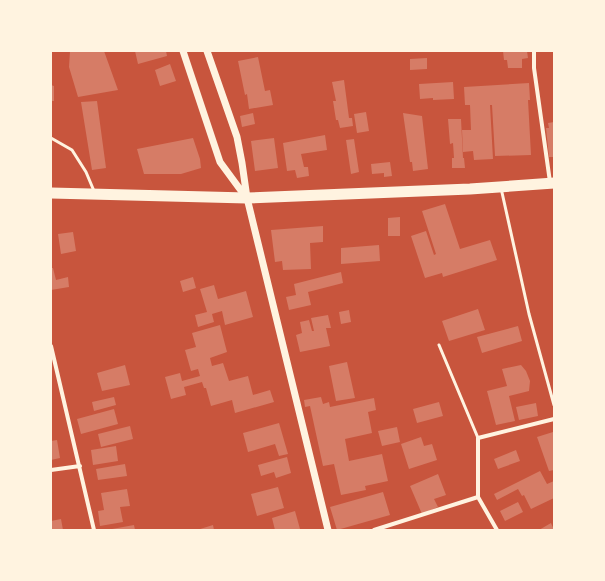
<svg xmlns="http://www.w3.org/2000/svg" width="605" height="581" font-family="Jost,sans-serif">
<rect width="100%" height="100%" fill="#c8553d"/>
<path fill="#d67c66" d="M70,51H104L118,90L78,97L69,67Z
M135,51H166L167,56L138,64Z
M503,51H527L528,58L522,59V68H508L507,60H504Z
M258,57L265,91L270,90L273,105L249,109L247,94L245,95L238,61Z
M427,58V69L410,70V59Z
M170,64L176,81L160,86L155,70Z
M344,80L349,118H352L353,126L340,128L338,120H336L333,101H336L332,82Z
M453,82L454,99L433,100V98L420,99L419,84Z
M529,83L530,100H528L531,155L495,156L492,105H490L493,159L474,160L473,151L463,152L462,130H471L470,105H465L464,87Z
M51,85L54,86V101H51Z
M97,101L106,168L92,170L81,102Z
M366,112L369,131L357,133L354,114Z
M253,113L255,124L242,127L240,116Z
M403,113L422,116L428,169L413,171L412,162H410Z
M448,119H461L463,158H464L465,168H452V158H454L453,143L450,144Z
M554,122V157H549L546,128H549L548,123Z
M325,135L327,150L301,154L304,167H308L309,176L297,178L295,170L287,171L283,143Z
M193,138L200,159L201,168L181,174H144L137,149Z
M274,138L278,168L255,171L251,141Z
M354,139L359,172L351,174L346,140Z
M390,162L392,176L384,177V173L372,174L371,164Z
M445,204L460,249L490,240L497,260L443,277L442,273L425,278L411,236L426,231L434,255L436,254L422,211Z
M400,217V236H388V218Z
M323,226V242L310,243L311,269L283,270L282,261L275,262L271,230Z
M73,232L76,251L61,254L58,234Z
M379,245L380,261L341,264V248Z
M51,268H53L56,280L68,277L69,287L51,290Z
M341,272L343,283L308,292L311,305L289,310L286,297L296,295L294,284Z
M193,277L196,288L183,292L180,281Z
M214,285L218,299L246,291L253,317L225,325L222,311L212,314L214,322L198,327L195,315L207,312L200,289Z
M478,309L485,330L449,341L442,321Z
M349,310L351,322L341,324L339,312Z
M328,315L331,328H326L330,346L300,352L296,335L302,333L300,322L309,320L312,331H314L311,318Z
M220,325L227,352L210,358L212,366L223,363L229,381L248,376L253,395L270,390L274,402L235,413L232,400L211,406L206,388H204L202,382L184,387L186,395L171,399L165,377L180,373L182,381L200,376L198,369L191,371L185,350L196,347L192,333Z
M518,326L522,341L482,353L477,337Z
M347,362L355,398L336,401L329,366Z
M125,365L130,385L102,391L97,373Z
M521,365L526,371L530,381L529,391L509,396L515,421L496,425L487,391L507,386L502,369Z
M114,397L116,405L94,411L92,402Z
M321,397L323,404L329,402L330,407L374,398L376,410L368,412L372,433L345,439L349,461L382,454L388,481L365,486L366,490L341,495L334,464L323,466L310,406L305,407L304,400Z
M439,402L443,416L417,423L413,409Z
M536,403L538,416L519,420L516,407Z
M114,409L118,424L81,434L77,419Z
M279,423L288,454L279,456L275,444L248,452L243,433Z
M130,426L133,439L101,447L98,434Z
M397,427L400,442L382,446L378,431Z
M553,432L554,435V470L549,471L537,437Z
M421,437L424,446L432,444L437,460L409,469L401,444Z
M57,440L60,458L51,460V441Z
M116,446L118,461L93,465L91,450Z
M516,450L520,461L498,469L494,459Z
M287,457L291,473L276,478L274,472L261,476L258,465Z
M125,464L127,476L98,480L96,469Z
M540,471L547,484L554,481V498L531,509L524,495L522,496L518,489L497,500L494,494Z
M438,474L446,495L434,499L438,507L422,514L410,486Z
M278,487L284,508L257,516L251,494Z
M127,489L130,506L120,507L123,522L100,526L98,511L104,510L101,493Z
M383,492L390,515L337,530L330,507Z
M518,502L523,512L505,521L500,511Z
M295,511L300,529L275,530L272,518Z
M61,519L63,530H51V521Z
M551,523L554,530H539Z
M134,525L135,530H112V529Z
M213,525L214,530H197Z"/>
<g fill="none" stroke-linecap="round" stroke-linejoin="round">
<path stroke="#fff3e0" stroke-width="3" d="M51,138L72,150L86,172L94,191
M501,188L529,314L554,405
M439,345L478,438"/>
<path stroke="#fff3e0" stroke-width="4" d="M534,51V68L550,182
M51,346L94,530
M51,470L80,466
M478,497V438L554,419
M478,497L497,530
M374,530L478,497"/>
<path stroke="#fff3e0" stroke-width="7" d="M183,51L220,162L245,196
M207,51L237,137L242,163L247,198L328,530"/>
<path stroke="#fff3e0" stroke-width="11" d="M51,193L247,198L470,189L554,183"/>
</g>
<rect width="605" height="581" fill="none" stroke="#fff3e0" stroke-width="104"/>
</svg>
